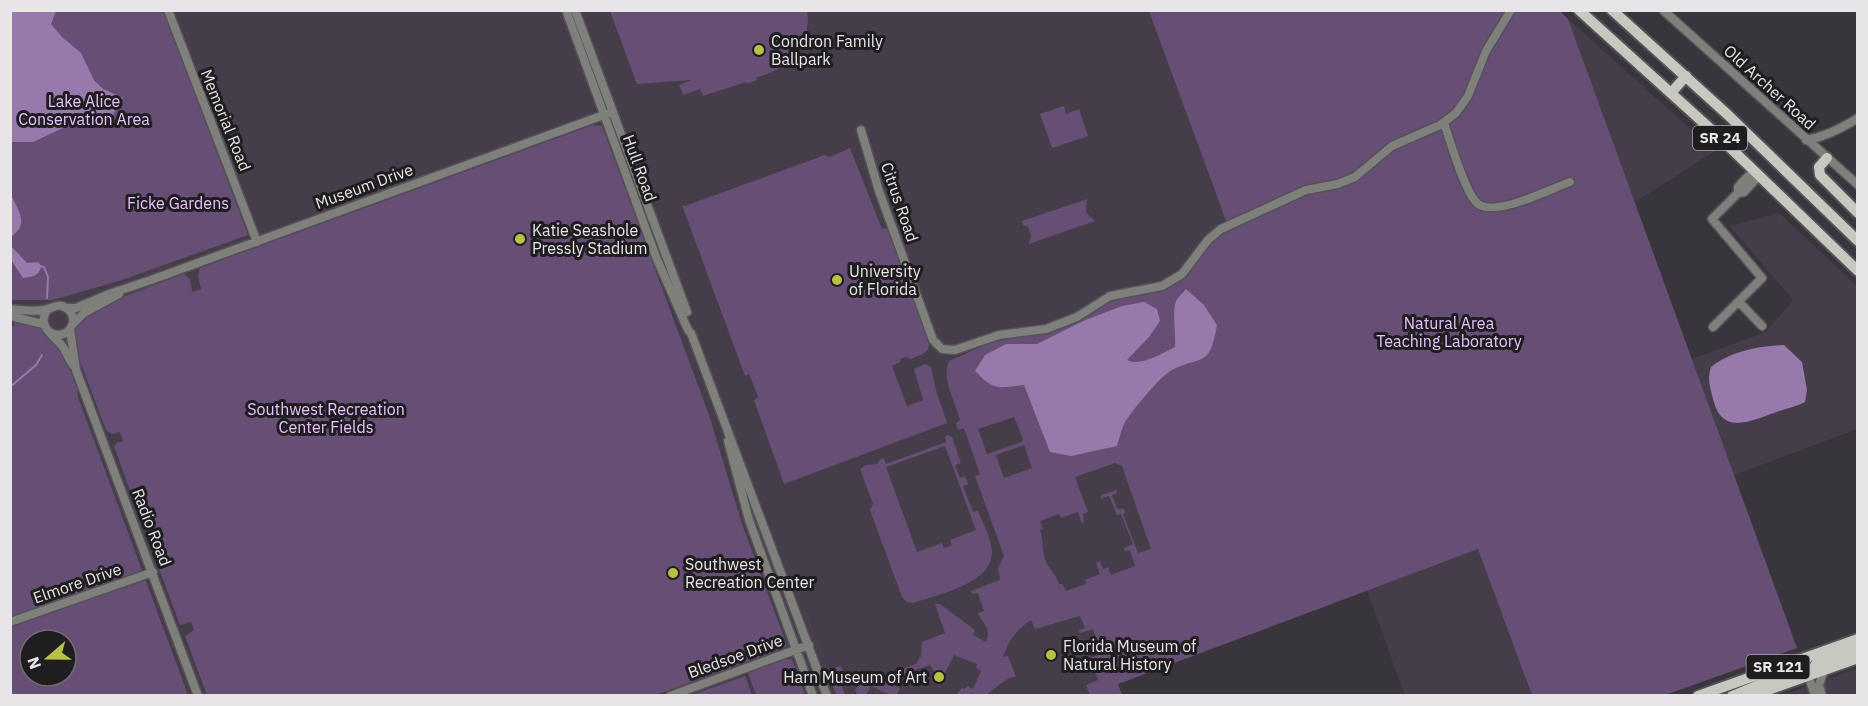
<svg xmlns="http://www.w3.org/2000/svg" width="1868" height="706" font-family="'IBM Plex Sans',sans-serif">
<rect width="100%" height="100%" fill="#39353c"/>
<path fill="#453e4a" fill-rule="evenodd" d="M10,11H1559L1715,151L1635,202L1692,359L1766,332L1793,300L1730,226L1779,213L1857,286V429L1734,475L1797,648L1665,695H1405L1367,591L1118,684L1122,695H11ZM30,640H66V676H30Z
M1857,669V695H1783Z"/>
<path fill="#664e74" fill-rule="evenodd" d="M1559,10L1568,19L1797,648L1665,695H1532L1478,549L1118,684L1122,695H1090L1086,685L1098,680L1090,658L1102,654L1093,629L1080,633L1079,630L1085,628L1080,616L1035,629L1031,620C1017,629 1008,641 1003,657L1008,656L1016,677L1009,678L988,693L989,695H956L962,688L965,689L967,686L973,689L981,671L976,668L977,664L954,655L945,673L936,674L930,665L900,675L894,685L900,688L897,694L890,695L871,686L866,695H857L855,690L859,685L916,664L921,656L922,642L945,633L935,604H940L975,630L973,635L986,642C992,628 982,624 978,613L984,611L978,593L972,594L971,591L1000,580L998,568L1004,556L975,476L980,474L964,428L958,430L956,423L960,420C955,402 941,378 949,361L992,342L1053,331L1112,300L1146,295L1163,289L1181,280L1212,241L1229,229L1149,11ZM1014,417L1023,439L1022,442L987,454L978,429ZM1024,445L1032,468L1004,478L996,455ZM1115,463L1122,466L1151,549L1138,553L1123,514L1125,512L1124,509H1117L1112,495L1117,493V490L1101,495V499L1109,496L1117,515L1121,514L1133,544L1124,548L1125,551L1130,550L1135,566L1111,575L1108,567L1103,569L1100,561L1096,563L1100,574L1085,580L1086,584L1066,591L1063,584H1059C1056,575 1051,571 1047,564C1041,553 1044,542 1040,530L1043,529L1040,521L1059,514L1061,518L1078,512L1082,524L1084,523L1083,514L1088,512L1075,477Z
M10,11H164L248,235L122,280L67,296L51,300H11Z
M807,11C809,21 807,32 803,42L797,39L795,44L801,46C791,65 775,71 756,78L757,80L747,84L746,82L703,96L700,89L683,95L679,85L691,80L637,84L610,11Z
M1064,106L1066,114L1079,109L1088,136L1052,148L1040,114Z
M593,125L602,126L709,415L743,527L787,645L783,649L655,695H207L185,636L194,630L191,622L180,625L152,550C151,537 145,521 137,510L114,446L118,442H123L120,432L112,434L106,430L72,340L73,330L81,319L114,300L184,274L190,279L192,292L201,289L198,276L200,268Z
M850,148L882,229L888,228L929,342C930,354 920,355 911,359L906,357L901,358L900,362L892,366L907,406L923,400L914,369L925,364L931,367L936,390L947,423L784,484L754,400L758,397L749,374L745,376L682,205L685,206L825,155L830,157Z
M1087,199C1086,214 1083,210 1095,221L1029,244L1031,235L1028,227L1023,225L1022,221Z
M15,320L40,327L56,342L64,355L77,386L78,397L188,695H11L10,325L14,326ZM30,640H66V676H30Z
M948,435L952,437L961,463L955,465L960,478L965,476L968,484L963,486L973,512L978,511C983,523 991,538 992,551C993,584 938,594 913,603L907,602L902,597L870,510L873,504L860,469L866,465L877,464L881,459H884L886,464L946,442L945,437ZM945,446L976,530L950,540L952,545L944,548L942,543L917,552L886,467Z
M762,494L830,678L838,675L835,668L841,666L848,683L842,687L845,695H836Z
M786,659H792L805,695H756L748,673Z
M745,676L752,695H692Z"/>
<path fill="#9879ab" d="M11,10L56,11L51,24L62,37L81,53L94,80L103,89L123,98L112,116L78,121L33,142H12L11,145Z
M10,193C18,210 30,224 11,237Z
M10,245L27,263L38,262L41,266C40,276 31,277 23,278L11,260Z
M1186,289L1204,305L1217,325C1209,372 1200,353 1169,372C1159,378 1130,413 1124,424C1121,431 1119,439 1117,446L1071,456L1050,452L1024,385C998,388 994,391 975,371L985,355L1006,344H1037L1083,321L1122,306L1144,302L1157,309L1160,321L1149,337L1127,360C1140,367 1163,353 1175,347C1176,335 1172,310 1176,301C1178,297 1183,293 1186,289Z
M1784,345L1802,362L1807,390L1805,402C1795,407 1784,409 1774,413C1750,421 1722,436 1713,399C1710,387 1707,379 1711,367C1731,351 1759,346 1784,345Z"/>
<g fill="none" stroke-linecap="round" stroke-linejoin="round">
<path stroke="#9879ab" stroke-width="2" d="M39,266L44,267L48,277L47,298
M10,387L36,365L42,355"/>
<g stroke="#555158" stroke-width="11">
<path id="minor" d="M168,10L257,242
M566,10L656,257L688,330L691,333L827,696
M575,10L687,312
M1663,10L1858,185
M1444,123C1450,140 1465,194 1478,204C1496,217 1550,189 1570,182
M861,130L879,191L933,340L942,349L955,350L999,335L1046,329L1077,317L1110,296L1162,286L1182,274L1208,240L1221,229L1306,190L1338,184L1355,177L1392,146L1440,125L1456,113L1468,96L1486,51L1511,10
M1806,140C1825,137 1842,128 1858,118
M1757,172L1756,179L1744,192L1738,193V187C1744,181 1748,174 1757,172Z
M1739,302L1762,326
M66,308H76L109,294L151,280L612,112
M10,309C22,310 33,312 44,310C52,309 58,302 66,308C83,319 67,343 49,332
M48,309C35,326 54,335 63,347C66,352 69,359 73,365
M10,316L43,324
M72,325L84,313L119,294
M1713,327L1762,278L1712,219L1738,193
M70,329L76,370L198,696
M728,441L749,520L813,696
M10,622L153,572
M1808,675L1815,696
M670,696L809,645
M1822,696L1819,685L1824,670"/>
</g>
<g stroke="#555158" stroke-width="14">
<path id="major" d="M1579,10L1715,133L1858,271
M1612,10L1728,115L1858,241
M1671,93L1686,76
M1827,158L1819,167L1820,175L1858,213
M1808,675L1817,663L1858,648
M1698,696L1858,639
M1732,696L1790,672L1799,668L1808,657
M1751,696L1858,658"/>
</g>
<use href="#minor" stroke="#7f7f7b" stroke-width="8"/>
<use href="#major" stroke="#c7c8bf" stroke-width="10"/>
</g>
<g fill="#b9c046" stroke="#1f1d20" stroke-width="2">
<circle cx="759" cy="50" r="6"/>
<circle cx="520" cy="239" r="6"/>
<circle cx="837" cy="280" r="6"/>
<circle cx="673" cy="573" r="6"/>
<circle cx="1051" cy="655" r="6"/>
<circle cx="939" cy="677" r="6"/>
</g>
<g text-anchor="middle" stroke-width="6" stroke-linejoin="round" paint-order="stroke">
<g fill="#1f1d20" stroke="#aca9ad" stroke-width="1.5">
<rect x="1693" y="126" width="54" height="24" rx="4.5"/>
<rect x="1746.5" y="655" width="63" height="24" rx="4.5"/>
</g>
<g font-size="15" font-weight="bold" fill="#e8e5e9">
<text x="1720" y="143">SR 24</text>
<text x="1778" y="672">SR 121</text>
</g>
<g font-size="16" fill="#e8e5e9" stroke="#1f1d20" text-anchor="start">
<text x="771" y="47">Condron Family<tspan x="771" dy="18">Ballpark</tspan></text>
<text x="532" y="236">Katie Seashole<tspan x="532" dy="18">Pressly Stadium</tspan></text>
<text x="849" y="277">University<tspan x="849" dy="18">of Florida</tspan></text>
<text x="685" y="570">Southwest<tspan x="685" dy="18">Recreation Center</tspan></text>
<text x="1063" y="652">Florida Museum of<tspan x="1063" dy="18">Natural History</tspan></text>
<text x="927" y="683" text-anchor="end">Harn Museum of Art</text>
</g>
<g font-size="16" fill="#e8e5e9" stroke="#1f1d20">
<text transform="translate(1770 87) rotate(42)" y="6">Old Archer Road</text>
<text transform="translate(226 120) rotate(68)" y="6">Memorial Road</text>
<text transform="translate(640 168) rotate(70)" y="6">Hull Road</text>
<text transform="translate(364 186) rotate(-20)" y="6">Museum Drive</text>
<text transform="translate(900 202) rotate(71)" y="6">Citrus Road</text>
<text transform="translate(152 527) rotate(69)" y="6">Radio Road</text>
<text transform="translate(77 583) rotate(-19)" y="6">Elmore Drive</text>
<text transform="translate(735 656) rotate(-20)" y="6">Bledsoe Drive</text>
</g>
<g font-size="16" fill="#e6c1fd" stroke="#1f1d20">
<text x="84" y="107">Lake Alice<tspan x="84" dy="18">Conservation Area</tspan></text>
<text x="178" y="209">Ficke Gardens</text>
<text x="1449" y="329">Natural Area<tspan x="1449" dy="18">Teaching Laboratory</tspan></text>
<text x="326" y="415">Southwest Recreation<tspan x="326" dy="18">Center Fields</tspan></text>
</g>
</g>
<rect width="1868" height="706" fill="none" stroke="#e8e5e9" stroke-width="24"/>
<g transform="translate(48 658) rotate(250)"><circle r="28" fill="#1f1d20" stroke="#6f6d70" stroke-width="1.5"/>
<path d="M0-4.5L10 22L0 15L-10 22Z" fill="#b9c046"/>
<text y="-9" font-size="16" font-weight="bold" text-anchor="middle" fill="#e8e5e9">N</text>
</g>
</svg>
